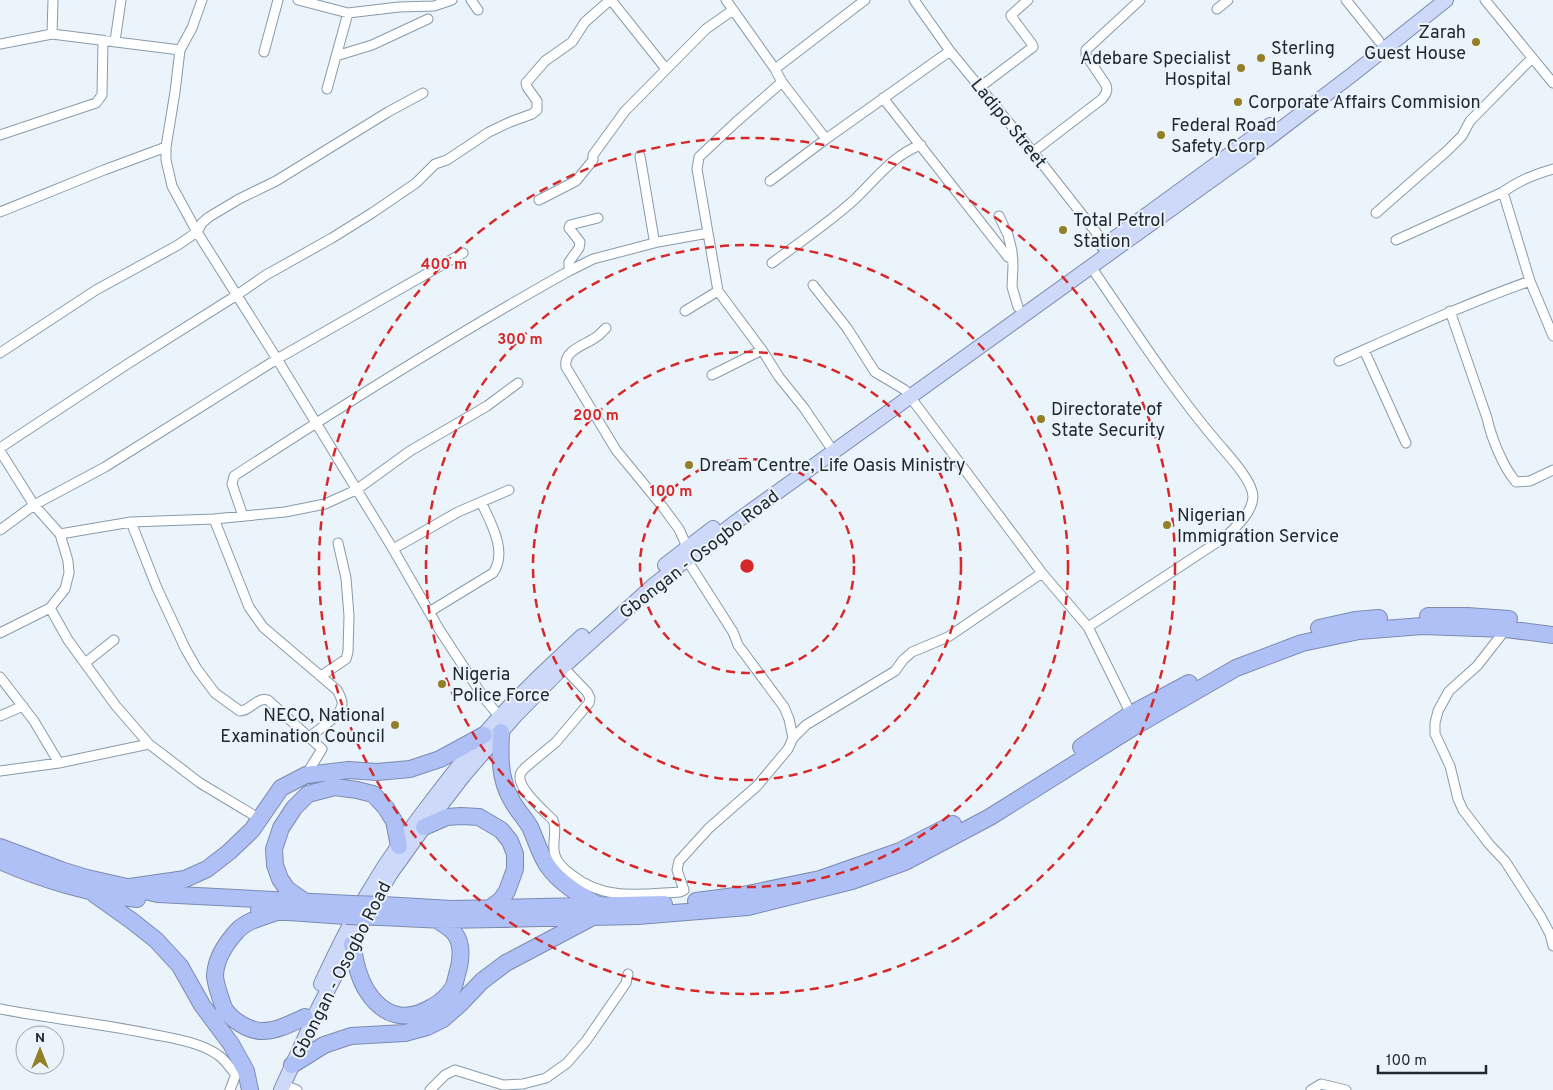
<svg xmlns="http://www.w3.org/2000/svg" width="1553" height="1090" font-family="Overpass,sans-serif">
<rect width="100%" height="100%" fill="#ecf4fb"/>
<g fill="none" stroke-linecap="round" stroke-linejoin="round">
<g stroke="#879bab" stroke-width="11">
<path id="street" d="M202,0L192,28L180,50L175,92L166,147V160L172,186L197,232L277,359L393,549L439,629L484,698L500,717
M298,0L348,13L399,7L434,6L452,0
M471,0L478,10
M611,0L666,69
M726,0L775,69L782,82L826,139
M914,0L950,51L1033,152L1106,245
M1346,0L1379,41
M1485,0L1553,83
M1217,9L1228,0
M52,34L53,0
M115,41L121,0
M0,44L52,34L180,50
M264,52L278,0
M336,56L372,45L428,19
M775,69L865,0
M782,82L735,123L699,157L697,169L718,291L762,350L779,377L804,408L829,445
M980,87L1033,47L1032,44L1011,16V15L1028,0
M327,89L348,13
M883,98L1008,257L1013,260
M0,135L96,103L102,95L103,40
M1033,152L1102,99C1106,94 1108,91 1106,85L1086,55V50L1140,0
M640,156L654,239L658,242L708,233
M770,181L826,139L950,51
M1503,192L1530,281L1553,336
M539,200L576,181L593,160V155L625,111L706,29L733,10
M0,212L104,170L166,147
M1376,213L1448,150L1462,136L1470,121L1532,58
M999,216L1008,235L1012,251L1013,266L1012,287L1018,307
M1396,240L1503,192C1518,181 1535,174 1553,169
M772,263C800,242 830,222 855,199C875,180 894,154 921,145
M569,271L593,259L658,242
M813,285L847,328L875,372L905,390L1042,573L1088,627L1131,714
M685,311L718,291
M1450,311L1487,418C1491,437 1503,467 1516,482L1530,481L1553,470
M606,328C604,330 602,332 600,334C589,345 563,348 566,367L616,450L662,506L679,529L687,547
M1364,350L1406,443
M0,353L96,290L178,245L197,232L202,223L209,217L239,199L276,181L388,112L423,93
M1339,361C1402,333 1465,304 1530,281
M712,375L762,350
M0,448L129,363L237,295L266,275L332,238L372,213L416,183L435,164L447,160L489,132L510,122L532,114L537,110V101L527,87L526,83L545,61L572,42L585,22L610,0
M0,451L34,505L60,534L68,561L69,573L65,589L50,608L0,633
M243,516L232,484L234,476C343,405 454,335 569,271V262L579,248L580,242L569,228L570,225L598,218
M214,519L249,607L263,627L337,690C339,694 343,700 342,705C341,715 317,731 309,737
M131,522L157,588L185,648L197,669L215,693L240,711C252,710 256,697 268,700L322,749L306,775
M0,530L34,505L105,467L277,359L463,253
M60,534L131,522L214,519L285,512L325,504L356,490L410,451L487,406L518,383
M393,549L458,512L509,490
M687,560L733,632L738,645L784,707L789,719L793,738
M50,608L68,640L116,706L149,744L200,783L260,819
M429,612L493,573C508,552 491,523 481,502
M1088,627L1225,537C1237,526 1252,513 1253,497C1253,481 1228,455 1218,443C1171,388 1132,326 1091,267
M1506,629L1477,666L1449,691L1438,711L1435,723V734L1450,766L1458,799L1463,810L1489,844L1505,861L1541,917L1550,934L1553,946
M85,663L114,640
M563,667L587,692L590,698L589,703L556,742L526,767C524,769 520,772 520,776C518,789 544,811 553,820C558,831 551,843 555,855C557,863 565,870 572,875C604,901 641,894 680,892L684,890L677,870L679,861L709,828L757,786L788,749L793,738L806,725L895,671L903,660L912,652L948,637L1042,573
M321,676L346,659L348,652L349,616L346,578L338,543
M0,677L34,721L59,763
M0,716L23,706
M0,771L59,763L149,744
M0,1009C52,1019 105,1024 156,1035C177,1039 201,1043 218,1055C226,1060 229,1068 236,1074L230,1090
M283,1085L297,1090
M430,1090L445,1075L455,1070L503,1085L523,1084L546,1078L567,1063L586,1041L626,983L628,974
M1311,1090L1321,1084L1346,1090"/>
</g>
<g stroke="#7d8bb0" stroke-width="16">
<path id="primary" d="M1104,246L1270,125
M665,565L713,528
M321,984C337,949 355,913 376,880C390,856 407,834 424,811C443,786 462,761 483,736C513,700 548,668 582,636
M281,1090L318,1009L369,910L391,873L424,827L464,775L515,716L563,667L655,584L733,524L1256,148L1353,74L1446,0"/>
</g>
<g stroke="#7d8bb0" stroke-width="18">
<path id="highway" d="M1428,616H1467L1509,619
M1319,628L1355,620L1379,618
M501,732C500,755 499,778 511,799C516,809 524,817 530,827C536,840 540,854 547,865C559,883 580,895 598,905
M1081,747L1131,714L1189,683
M424,827L447,817L461,816L479,817L501,830L510,841L515,854V869L507,891L501,900L490,908
M0,847L61,870L87,878L158,894L352,904
M0,861C42,880 92,894 137,899
M130,887L185,879L207,869L229,852L252,830L281,788L306,775L349,770L377,772L410,769L440,759L484,735
M94,894L132,921L156,940L180,966L202,1005L231,1044L246,1071L250,1090
M304,901L287,889L280,879L275,865L274,849L281,828L294,808L308,794L335,787L357,790L373,794L386,808L394,821L399,846
M696,901L743,895L820,879L900,851L953,824
M383,905L452,909L664,904
M259,910L346,916
M274,913C262,917 246,921 237,931C226,943 216,959 215,975C215,980 217,986 218,990C220,996 222,1003 224,1008C231,1020 249,1031 262,1031C277,1031 292,1023 305,1017
M380,917L444,920L638,916L748,907L852,881L905,862L990,817L1132,728L1236,668L1302,643L1359,631L1422,626L1506,629L1553,635
M352,944C355,960 358,977 367,991C383,1016 406,1023 432,1007C441,1002 449,995 454,986C456,980 457,973 459,967C461,957 462,943 455,934C451,928 443,924 437,920
M292,1065L324,1045L351,1036L405,1033L427,1027L443,1019L460,1004L482,981L506,963L589,919"/>
</g>
<use href="#street" stroke="#fff" stroke-width="9"/>
<use href="#primary" stroke="#ced9fa" stroke-width="14"/>
<use href="#highway" stroke="#aec0f6" stroke-width="16"/>
<g stroke="#7d8bb0" stroke-width="18" stroke-linecap="butt">
<path id="highway-bridge" d="M352,904L383,905
M346,916L380,917"/>
</g>
<use href="#highway-bridge" stroke="#aec0f6" stroke-width="16"/>
</g>
<g fill="none" stroke="#d62828" stroke-width="2.5" stroke-dasharray="9 6">
<circle cx="747" cy="566" r="107"/>
<circle cx="747" cy="566" r="214"/>
<circle cx="747" cy="566" r="321"/>
<circle cx="747" cy="566" r="428"/>
</g>
<g fill="#947f26" stroke="#ecf4fb" stroke-width="2">
<circle cx="1476" cy="42" r="5"/>
<circle cx="1261" cy="58" r="5"/>
<circle cx="1241" cy="68" r="5"/>
<circle cx="1238" cy="102" r="5"/>
<circle cx="1161" cy="135" r="5"/>
<circle cx="1063" cy="230" r="5"/>
<circle cx="1041" cy="419" r="5"/>
<circle cx="689" cy="465" r="5"/>
<circle cx="1167" cy="525" r="5"/>
<circle cx="442" cy="684" r="5"/>
<circle cx="395" cy="725" r="5"/>
</g>
<g text-anchor="middle" stroke-width="4" stroke-linejoin="round" paint-order="stroke">
<g font-size="18" fill="#21292f" stroke="#ecf4fb" text-anchor="start">
<text x="1466" y="38" text-anchor="end">Zarah<tspan x="1466" dy="21">Guest House</tspan></text>
<text x="1271" y="54">Sterling<tspan x="1271" dy="21">Bank</tspan></text>
<text x="1231" y="64" text-anchor="end">Adebare Specialist<tspan x="1231" dy="21">Hospital</tspan></text>
<text x="1248" y="108">Corporate Affairs Commision</text>
<text x="1171" y="131">Federal Road<tspan x="1171" dy="21">Safety Corp</tspan></text>
<text x="1073" y="226">Total Petrol<tspan x="1073" dy="21">Station</tspan></text>
<text x="1051" y="415">Directorate of<tspan x="1051" dy="21">State Security</tspan></text>
<text x="699" y="471">Dream Centre, Life Oasis Ministry</text>
<text x="1177" y="521">Nigerian<tspan x="1177" dy="21">Immigration Service</tspan></text>
<text x="452" y="680">Nigeria<tspan x="452" dy="21">Police Force</tspan></text>
<text x="385" y="721" text-anchor="end">NECO, National<tspan x="385" dy="21">Examination Council</tspan></text>
</g>
<g font-size="18" fill="#21292f" stroke="#ecf4fb">
<text transform="translate(1009 123) rotate(51)" y="6">Ladipo Street</text>
<text transform="translate(699 554) rotate(-38)" y="6">Gbongan - Osogbo Road</text>
<text transform="translate(341 970) rotate(-63)" y="6">Gbongan - Osogbo Road</text>
</g>
</g>
<circle cx="747" cy="566" r="8" fill="#d62828" stroke="#ecf4fb" stroke-width="2.5"/>
<g font-size="15" text-anchor="middle" font-weight="bold" fill="#d62828" stroke="#ecf4fb" stroke-width="4" stroke-linejoin="round" paint-order="stroke">
<text x="444" y="269">400 m</text>
<text x="520" y="344">300 m</text>
<text x="596" y="420">200 m</text>
<text x="671" y="496">100 m</text>
</g>
<g transform="translate(40 1050)"><circle r="24" fill="#ecf4fb" stroke="#9ba3a9"/>
<path d="M0-4L9 19L0 12L-9 19Z" fill="#947f26"/>
<text y="-8" font-size="14" font-weight="bold" text-anchor="middle" fill="#21292f">N</text>
</g>
<path d="M1378 1065v8h108v-8" fill="none" stroke="#21292f" stroke-width="2.5"/>
<text x="1386" y="1065" font-size="15" fill="#21292f" stroke="#ecf4fb" stroke-width="4" paint-order="stroke">100 m</text>
</svg>
